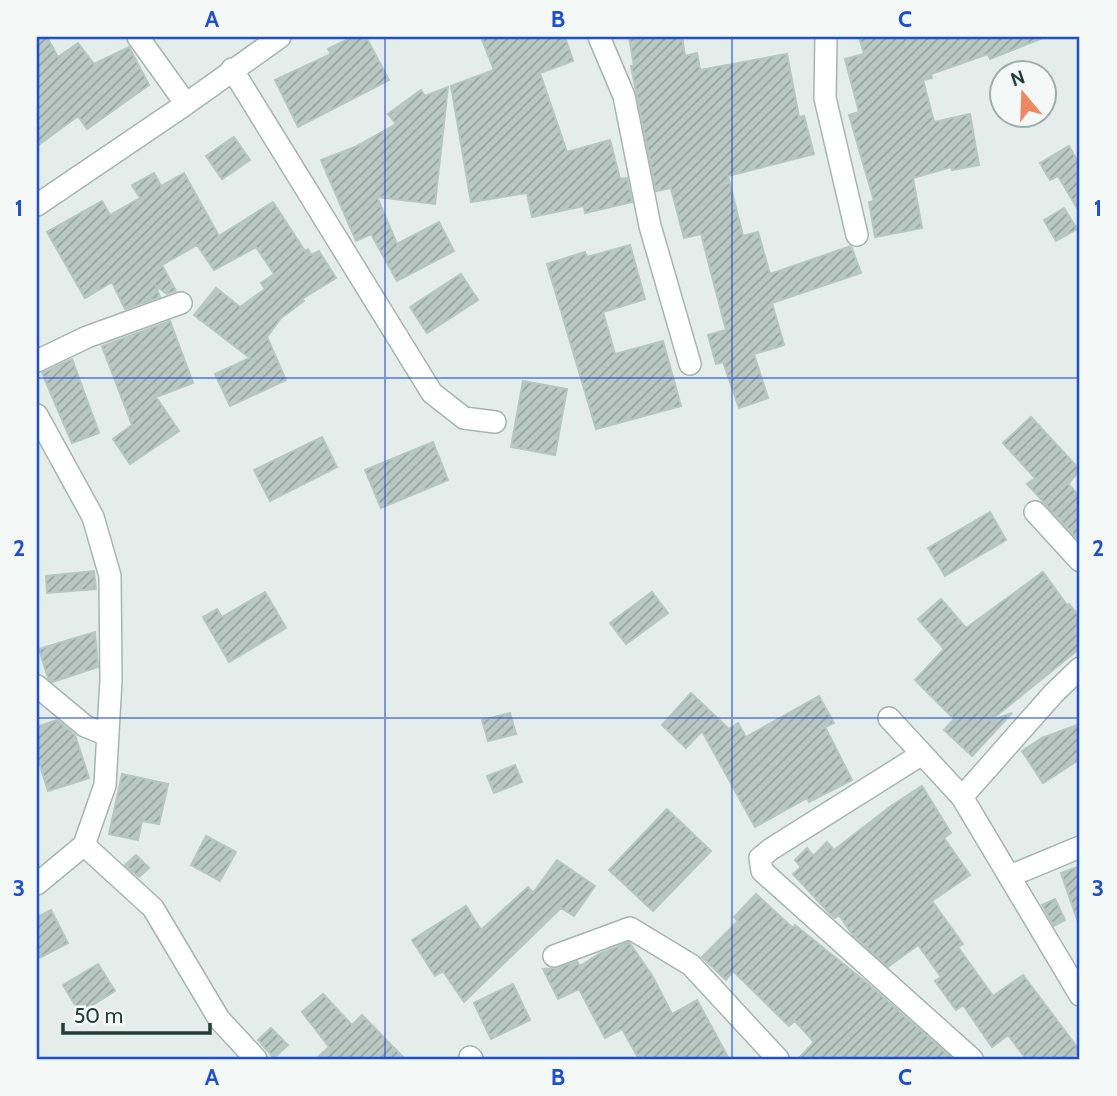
<svg xmlns="http://www.w3.org/2000/svg" width="1117" height="1096" font-family="Cabin,sans-serif">
<defs>
<pattern id="building-hatch" width="6" height="6" patternUnits="userSpaceOnUse" patternTransform="scale(1.75)"><rect width="6" height="6" fill="#b9c8c2"/><path d="M-1 1l2-2M0 6l6-6M5 7l2-2" fill="none" stroke="#96a49f"/></pattern>
</defs>
<rect width="100%" height="100%" fill="#e4ede9"/>
<path fill="url(#building-hatch)" stroke="#b6c7c0" stroke-width="2" d="M37,37H47L58,57L78,43L94,64L129,47L149,85L87,129L78,116L37,146Z
M352,37H366L389,80L298,127L275,80L331,54L328,49Z
M481,37H565L573,61L540,73L567,152L610,140L620,179L627,178L632,202L585,213L584,206L532,217L527,193L471,202L451,86L494,70Z
M629,37H682L685,56L697,53L700,70L787,54L799,117L804,116L814,154L728,176L743,236L758,232L770,274L851,246L861,273L772,303L784,345L754,354L768,398L739,408L723,362L716,364L708,335L726,330L701,234L684,238L671,188L656,191L631,66H634Z
M859,37H1045L990,59L988,54L931,74L932,78L923,80L934,122L970,114L979,165L952,170L951,167L913,178L922,228L875,237L869,202L874,201L849,115L859,112L845,59L864,54Z
M448,87L435,204L377,197L397,244L439,222L454,251L397,281L371,234L356,241L321,160L355,147L396,124L388,114L421,90L425,96Z
M234,137L250,160L222,179L206,156Z
M1069,146L1080,166V213L1058,176L1050,180L1040,163Z
M154,173L161,186L184,173L219,236L273,202L305,251L308,249L311,255L319,251L336,278L302,299L304,301L281,318L267,337L286,380L230,406L215,374L250,358L194,315L216,288L240,307L265,289L261,283L274,274L256,247L214,270L197,245L162,265L176,291L167,294L156,286L160,297L125,309L112,282L85,298L47,232L102,201L110,215L140,198L132,185Z
M1064,208L1077,229L1056,241L1044,220Z
M630,245L645,299L603,312L615,354L663,341L681,406L596,429L547,264L585,252L587,257Z
M461,274L478,300L427,333L410,307Z
M170,321L193,383L156,397L179,431L130,464L113,439L132,425L102,346Z
M72,359L99,433L72,443L42,373Z
M523,381L567,389L555,455L511,447Z
M1031,417L1080,470L1068,484L1080,497V542L1027,484L1035,478L1003,443Z
M322,437L337,467L270,501L254,470Z
M433,442L448,480L381,508L365,470Z
M990,512L1006,540L945,576L928,548Z
M94,571L96,589L47,593L46,576Z
M1043,572L1067,605L1069,604L1080,617V648L990,721L1012,713L972,756L944,730L954,719L915,680L944,649L918,619L941,599L966,628Z
M265,592L286,628L229,662L203,617L217,609L222,617Z
M652,592L668,613L626,644L610,623Z
M95,632L98,667L52,682L48,678L39,649Z
M691,693L729,729L738,723L746,737L819,696L834,723L825,727L852,780L809,802L807,798L755,827L702,731L686,748L662,725Z
M510,713L516,734L488,741L482,720Z
M57,720L75,735L89,778L48,791L37,756V727Z
M1080,724V759L1043,783L1022,751L1042,738Z
M515,765L522,782L494,793L487,776Z
M122,774L168,784L159,824L142,821L138,840L109,834Z
M922,786L951,833L944,838L970,875L932,901L963,944L958,947L993,996L1023,975L1080,1051L1069,1059H1026L1008,1035L992,1047L963,1005L956,1010L935,981L941,977L918,945L888,967L852,934L839,915L835,918L831,915L793,874L801,867L795,860L807,848L813,856L827,842L834,850L891,806Z
M667,809L711,851L653,911L609,870Z
M206,836L236,852L220,881L191,865Z
M136,855L149,868L139,877L125,865Z
M557,860L595,886L574,916L561,908L464,1002L443,971L435,976L412,940L466,906L481,930L528,887L533,893Z
M1080,866V922H1078L1061,873Z
M756,894L793,928L795,925L867,983L953,1059H798L814,1042L795,1021L789,1026L733,971L726,980L702,957L738,921L734,917Z
M1055,899L1065,920L1054,926L1042,905Z
M51,910L68,943L37,959V917Z
M629,942L653,977L672,1014L697,1000L729,1059H639L622,1029L605,1038L579,989L558,999L543,969L558,968L577,961L580,966L599,954Z
M98,964L115,991L80,1013L63,985Z
M513,984L530,1020L491,1039L474,1003Z
M323,994L352,1025L362,1015L405,1059H316L329,1047L302,1012Z
M271,1028L288,1045L274,1058L258,1040Z"/>
<g fill="none" stroke-linecap="round" stroke-linejoin="round">
<g stroke="#a6b5b0" stroke-width="24">
<path id="minor" d="M599,37L624,96L650,226L690,364
M826,37L825,98L857,235
M232,69L432,393L464,418L495,422
M186,104L280,37
M37,205L186,104L138,37
M37,361L87,337L181,303
M37,415L93,517L110,576L111,680L105,785L84,845L37,884
M1035,512L1080,561
M37,686L85,726L107,735
M889,718L962,797L1080,995
M922,754L771,849L760,858L762,871L972,1059
M962,797L1054,693L1080,668
M84,845L153,908L219,1019L256,1059
M1010,876L1080,847
M554,956L630,928L691,965L778,1059
M470,1057L472,1059"/>
</g>
<use href="#minor" stroke="#fff" stroke-width="21"/>
</g>
<path fill="none" stroke="#1d4ed8" stroke-width="2" stroke-opacity="0.55" d="M385,37V1059M732,37V1059M37,378H1080M37,718H1080"/>
<rect width="1117" height="1096" fill="none" stroke="#f4f9f7" stroke-width="77"/>
<g transform="translate(1023 94) rotate(341)"><circle r="33" fill="#f4f9f7" stroke="#a0aeab" stroke-width="2"/>
<path d="M0-5L12 26L0 18L-12 26Z" fill="#ef8760"/>
<text y="-10" font-size="19" font-weight="bold" text-anchor="middle" fill="#233e38">N</text>
</g>
<path d="M63 1023v10h147v-10" fill="none" stroke="#233e38" stroke-width="3.5"/>
<text x="74" y="1023" font-size="21" fill="#233e38" stroke="#f4f9f7" stroke-width="5" paint-order="stroke">50 m</text>
<rect x="38" y="38" width="1040" height="1020" fill="none" stroke="#1d4ed8" stroke-width="2.5"/>
<g font-size="23" text-anchor="middle" font-weight="bold" fill="#1d4ed8">
<text x="212" y="27">A</text>
<text x="558" y="27">B</text>
<text x="905" y="27">C</text>
<text x="19" y="216">1</text>
<text x="1098" y="216">1</text>
<text x="19" y="556">2</text>
<text x="1098" y="556">2</text>
<text x="19" y="896">3</text>
<text x="1098" y="896">3</text>
<text x="212" y="1085">A</text>
<text x="558" y="1085">B</text>
<text x="905" y="1085">C</text>
</g>
</svg>
